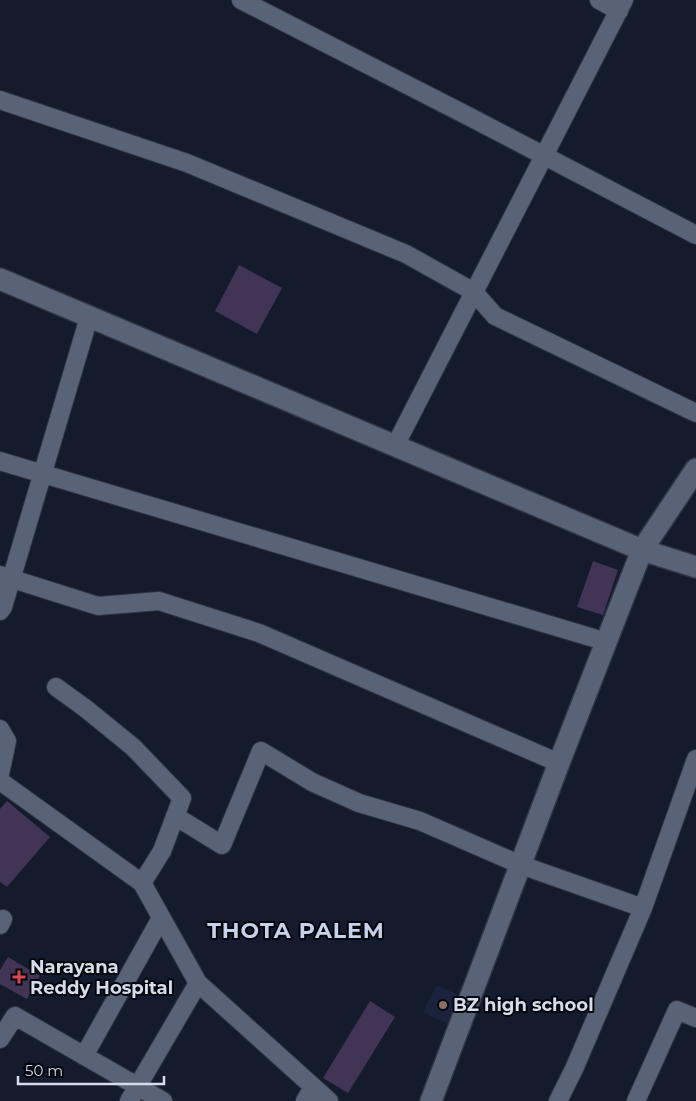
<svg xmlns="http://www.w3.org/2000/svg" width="696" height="1101" font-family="Montserrat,sans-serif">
<rect width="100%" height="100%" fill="#131b2d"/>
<path fill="#1a233b" d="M437,985L464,998L450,1025L423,1012Z"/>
<path fill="#423454" d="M239,265L282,288L257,334L215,311Z
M593,561L618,570L603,615L577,607Z
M7,801L50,837L7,887L0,882V809Z
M8,957L40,976L27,999L0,984V970Z
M370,1001L395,1017L348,1093L323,1078Z"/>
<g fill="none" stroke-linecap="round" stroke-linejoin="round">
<g stroke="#313443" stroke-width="20">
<path id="minor" d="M241,0L468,116L696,235
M599,0L619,11
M0,100L187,163L406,254L474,292L495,316L696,413
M395,446L624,0
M0,461L607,642
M0,575L98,606L159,601L259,633L559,763
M0,611L3,607L89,317
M56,687L85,708L133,747L182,798L162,851L142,883
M0,729L7,741L0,774
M0,781L142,883L198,983L329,1101
M175,816L222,845L261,751L312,782L359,803L420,821L521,865L643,908
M0,925L3,919
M0,1039L15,1016L163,1101
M84,1056L161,918
M129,1101L198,983
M305,1101L313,1087
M558,1101L574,1069L643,908L696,759
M636,1101L677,1010L696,1018"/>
</g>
<g stroke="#313443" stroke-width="24">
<path id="tertiary" d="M0,279L642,550L696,567
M431,1101L559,763L642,550L696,469"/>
</g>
<use href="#minor" stroke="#596378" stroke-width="18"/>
<use href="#tertiary" stroke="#596378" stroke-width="21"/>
</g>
<path fill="#e0444e" stroke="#04060d" stroke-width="2" d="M16.5 969.5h5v5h5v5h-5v5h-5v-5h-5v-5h5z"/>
<circle fill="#8d6e63" stroke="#04060d" stroke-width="2" cx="443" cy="1005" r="5"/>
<g text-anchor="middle" stroke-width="4" stroke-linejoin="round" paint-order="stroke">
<g font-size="18" font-weight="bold" fill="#d6dce8" stroke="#04060d" text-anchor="start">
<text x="30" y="973">Narayana<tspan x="30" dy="21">Reddy Hospital</tspan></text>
<text x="453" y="1011">BZ high school</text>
</g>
<g font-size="22" font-weight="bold" letter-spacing="1" fill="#c6d1ea" stroke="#04060d">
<text x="296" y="938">THOTA PALEM</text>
</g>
</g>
<path d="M18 1076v8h146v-8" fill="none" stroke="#d6dce8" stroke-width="2.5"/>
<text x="25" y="1076" font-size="15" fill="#d6dce8" stroke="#04060d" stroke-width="4" paint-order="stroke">50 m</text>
</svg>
